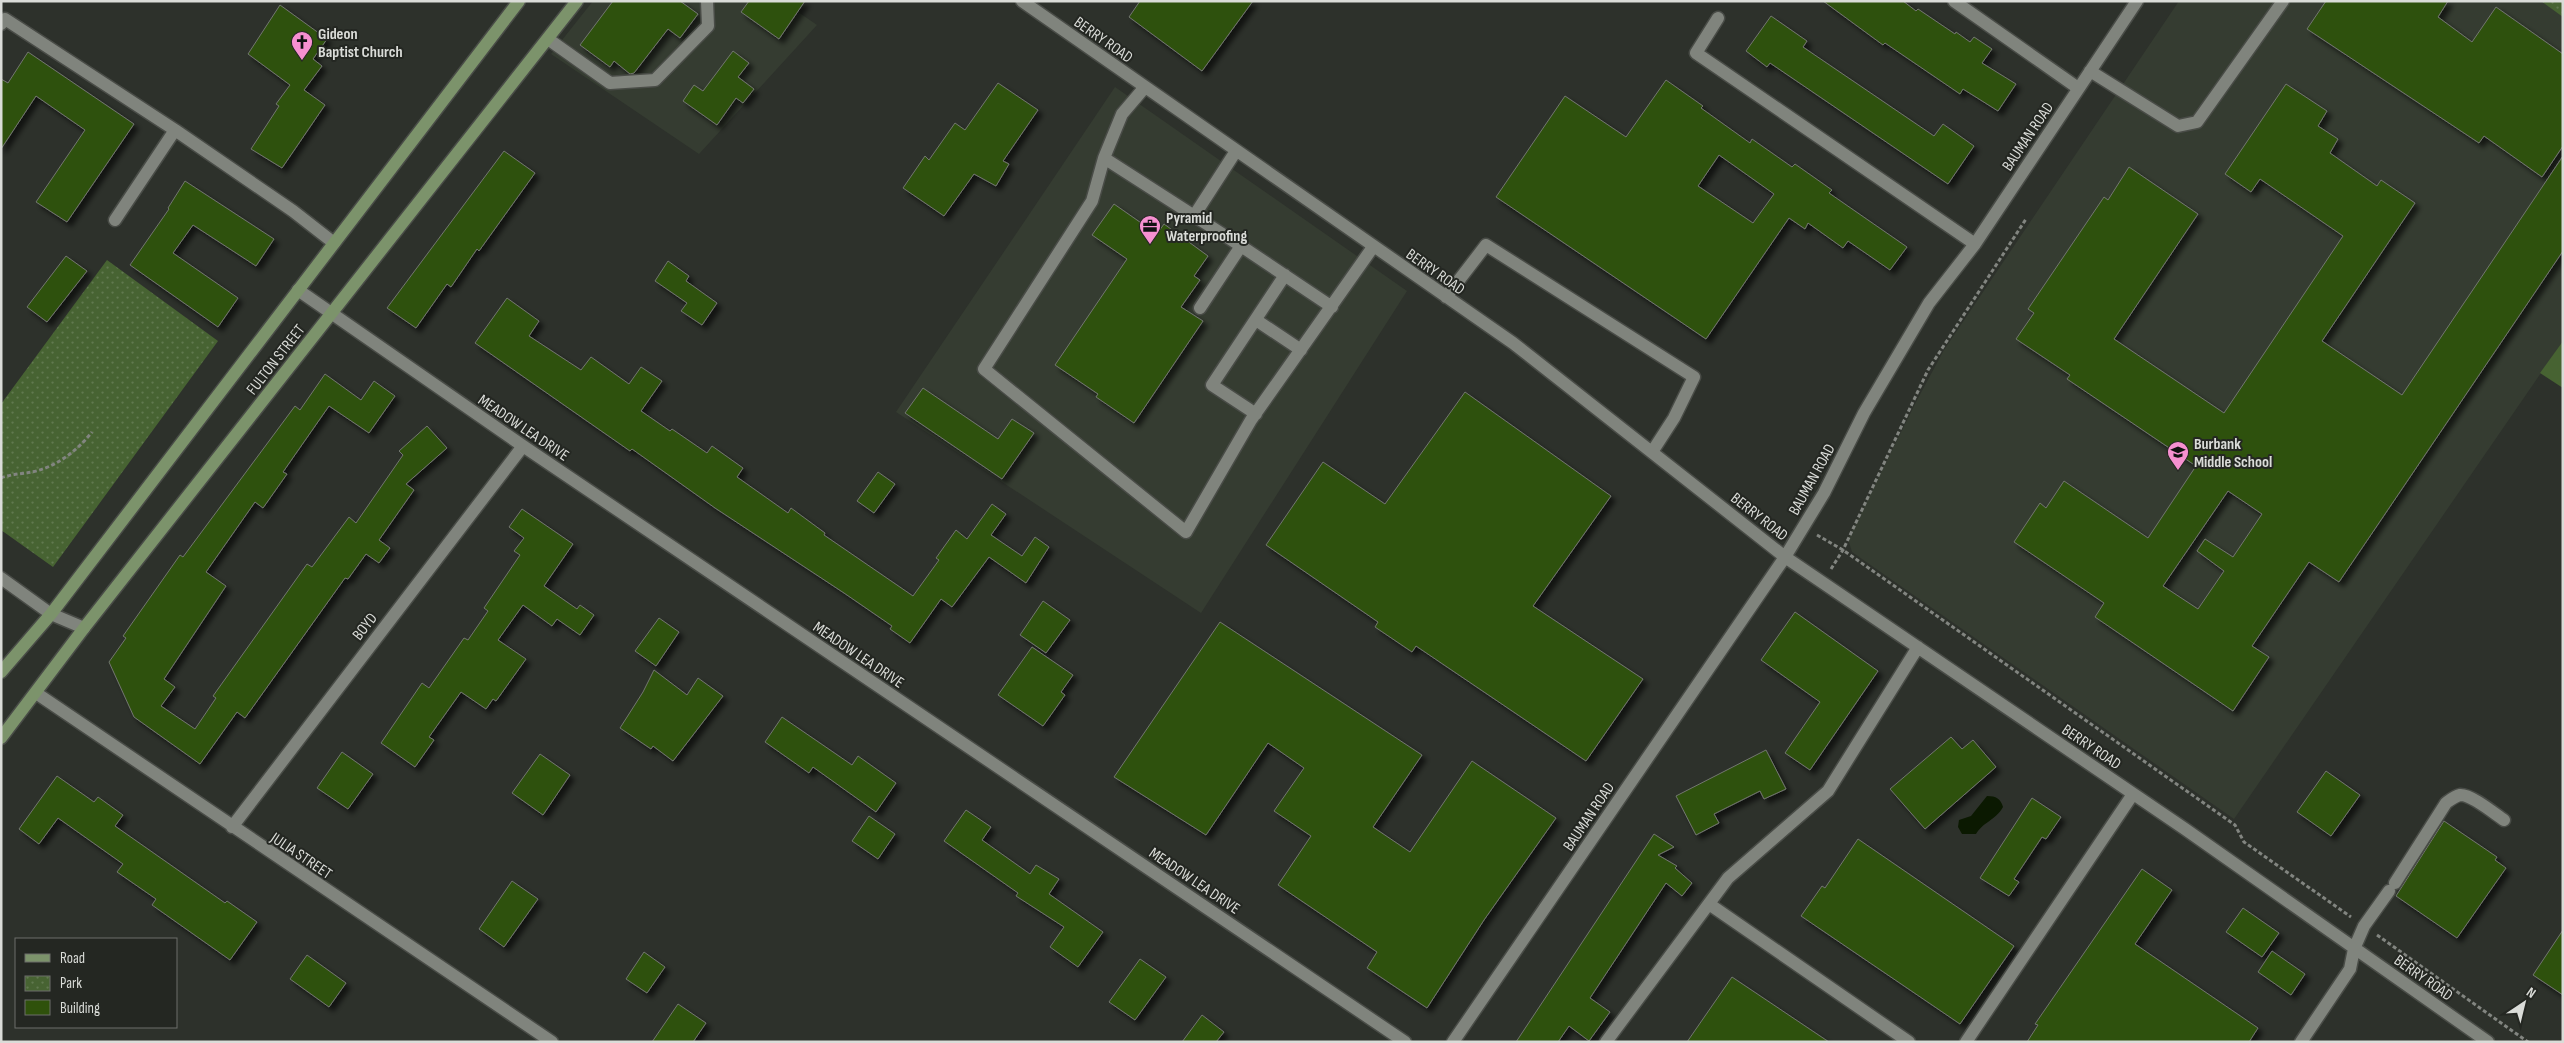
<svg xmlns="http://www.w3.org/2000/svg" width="2564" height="1043" font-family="'Sofia Sans Condensed',sans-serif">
<defs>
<pattern id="park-dots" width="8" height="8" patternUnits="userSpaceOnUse" patternTransform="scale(1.25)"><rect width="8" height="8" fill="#476332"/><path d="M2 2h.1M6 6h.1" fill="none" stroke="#61794f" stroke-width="1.8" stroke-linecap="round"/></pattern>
<filter id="shadow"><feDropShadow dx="4.5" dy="4.5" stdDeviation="2.5" flood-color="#0009"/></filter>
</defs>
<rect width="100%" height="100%" fill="#2d312b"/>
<path fill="#353c31" d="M593,1H782L817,25L699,154L551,54Z
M2179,1H2563V341L2234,819L1852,552L1848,539L1916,402L1944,350Z
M1115,87L1407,291L1201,613L896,412Z"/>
<path fill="#476332" d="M2563,341V388L2540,373Z"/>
<path fill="url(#park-dots)" d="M2541,1H2563V17Z
M107,260L218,341L53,567L1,530V404Z"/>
<path fill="#0b1901" d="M1987,796C1996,796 2001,799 2003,807C1995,821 1984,821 1976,834H1962L1958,827L1959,820L1971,816Z"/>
<path fill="#2f510b" stroke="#727670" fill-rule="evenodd" filter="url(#shadow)" d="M613,1H680L698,14L680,38L668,29L634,73L630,74L614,61L610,67L580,45Z
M749,1H805L779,39L741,12Z
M1140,1H1253L1202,71L1129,17Z
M1823,1H1903L1916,11L1918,9L1955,34L1956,32L1970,42L1974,37L1992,49L1982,63L2016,84L1998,111L1963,89L1960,94L1885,43L1883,45Z
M2326,1H2448L2438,17L2472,42L2496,7L2563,54V146L2542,177L2484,136L2479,143L2307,29Z
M280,5L327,39L313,59L322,66L304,90L325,105L282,168L251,149L279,106L276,104L290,85L248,54Z
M1771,16L1807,41L1803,47L1934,136L1943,124L1974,146L1948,184L1770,63L1767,67L1746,51Z
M733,51L749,63L738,77L754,89L743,103L736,98L717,125L683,101L694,85L703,91Z
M28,52L134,124L67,222L36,202L85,130L36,96L1,149V79L8,83Z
M1666,80L1703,106L1701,108L1750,143L1752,139L1792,167L1795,164L1832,190L1829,193L1907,247L1890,270L1848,241L1843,248L1808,223L1805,229L1789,218L1706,339L1496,197L1565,96L1626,137ZM1719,155L1774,194L1753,223L1698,186Z
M998,83L1038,110L1003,161L1009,164L996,186L974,174L944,216L903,188L925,156L929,160L955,123L965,130Z
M2286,84L2327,111L2318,126L2338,139L2330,153L2377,186L2381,180L2415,203L2322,341L2402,395L2563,156V251L2339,582L2309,562L2252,646L2269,657L2233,711L2095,617L2104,603L2014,542L2040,503L2046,508L2064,481L2148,538L2196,466L2067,379L2070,375L2016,339L2034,313L2028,309L2104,197L2108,200L2129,167L2198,214L2114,339L2224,413L2343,236L2260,179L2251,192L2225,174ZM2228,491L2262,514L2233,557L2205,539L2197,551L2224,571L2198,609L2163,586Z
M504,151L535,173L479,251L477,249L451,287L447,284L416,328L387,308Z
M185,181L274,239L256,266L193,225L173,253L238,298L218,327L130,265L169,209L168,208Z
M1114,204L1157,234L1164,224L1208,256L1194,276L1200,280L1181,307L1203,321L1134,423L1096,397L1098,394L1055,365L1127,259L1092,235Z
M66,256L87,271L47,322L27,307Z
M668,261L689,276L686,281L717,303L702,325L681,311L687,303L655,281Z
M507,298L539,321L529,336L581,370L591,357L629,384L641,367L662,381L641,411L670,431L672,429L707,453L712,446L743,468L737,477L788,513L791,508L825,533L824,535L913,596L939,560L936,558L956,530L967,539L992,504L1006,514L991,535L1022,556L1035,537L1049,547L1026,583L989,557L952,607L941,599L910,643L890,629L892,626L844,593L715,508L632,449L630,451L475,343Z
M325,374L361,400L374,381L395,396L369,433L329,406L283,472L287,474L263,508L255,502L206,572L226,586L164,679L175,687L161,706L195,729L216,698L213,696L307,564L312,567L349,517L356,523L403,455L399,451L427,426L447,448L406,484L414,490L379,540L390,548L379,563L366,554L348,579L345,578L245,718L237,712L200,764L134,717L109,662L126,638L123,636L180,555L183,557L295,406L300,410Z
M923,388L998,439L1012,419L1034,433L1002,479L905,413Z
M1465,392L1611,496L1533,606L1643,679L1586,761L1416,646L1412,652L1375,627L1378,622L1266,545L1323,462L1385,504Z
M878,472L895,484L874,513L857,501Z
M522,509L573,544L544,586L577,609L580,605L594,615L580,635L557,619L552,626L523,605L498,640L526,659L496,701L493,699L486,709L461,692L429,737L434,740L415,767L381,743L422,683L429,688L464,638L468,640L488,611L484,608L520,555L514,551L524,538L509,527Z
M1043,601L1070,620L1046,653L1020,635Z
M1795,612L1878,671L1810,770L1785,753L1820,702L1761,660Z
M659,618L679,632L656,666L635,651Z
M1220,622L1422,755L1373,827L1410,852L1472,761L1556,818L1484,920L1427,1008L1367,968L1377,952L1278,885L1311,836L1274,811L1304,768L1268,743L1206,835L1114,777Z
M1032,647L1073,675L1061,692L1065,695L1043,726L998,695Z
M654,670L687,695L698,678L723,696L673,761L653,746L651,749L620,728L643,692Z
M782,717L852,765L858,756L896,783L876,812L813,767L809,773L765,742Z
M1951,737L1962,749L1973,740L1996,767L1925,829L1890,789Z
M1766,750L1786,789L1764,799L1760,791L1714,814L1719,823L1696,835L1676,796Z
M342,752L373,774L348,809L317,788Z
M540,754L570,775L543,815L512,793Z
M2326,771L2360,795L2331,836L2297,812Z
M57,776L94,802L98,797L123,815L115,826L225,903L227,901L257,922L230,960L152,905L156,899L117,872L123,864L58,818L39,844L19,829Z
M2032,798L2061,817L2046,839L2042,837L2014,879L2019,882L2009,896L1980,878Z
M966,810L991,827L982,840L1030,874L1036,865L1059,879L1049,894L1103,932L1078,967L1050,947L1064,927L1016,896L1018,893L944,841Z
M869,816L895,834L878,859L852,841Z
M2444,821L2497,857L2495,860L2506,868L2457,938L2396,896Z
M1654,834L1674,847L1658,855L1677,866L1675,868L1692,883L1682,896L1666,883L1590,998L1610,1012L1589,1041L1569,1026L1558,1042H1516Z
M1858,839L2014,946L1960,1024L1801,916L1822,886L1825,888Z
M2142,869L2172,890L2135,944L2258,1028L2249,1042H2027L2038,1025L2035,1024Z
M512,881L538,899L504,947L479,929Z
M2243,908L2279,933L2262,957L2226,932Z
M2563,930V995L2533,975Z
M2272,951L2305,974L2291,995L2258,972Z
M644,952L665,967L647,993L626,979Z
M307,955L346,983L329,1007L290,979Z
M1140,959L1166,977L1135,1020L1109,1002Z
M1732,977L1829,1042H1687Z
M678,1004L706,1023L693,1042H652Z
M1202,1015L1224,1032L1216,1042H1182Z"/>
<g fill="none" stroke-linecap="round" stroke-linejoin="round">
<g stroke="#494c47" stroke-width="15">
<path id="minor" d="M1022,1L1513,343L1785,557L2185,829L2488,1042
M1954,1L2078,88
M1718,18L1696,53L1975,244
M1,24L5,19L175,130
M548,39L610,83L655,80L708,26L707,1
M2090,71L2178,126L2197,122L2283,1
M1145,87L1122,114L1104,158L1241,246L1200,308
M1104,158L1092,201L984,369L1186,532L1251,420L1373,247
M1194,216L1236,151
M115,220L175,130L293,211L334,243
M1241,246L1332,307
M298,290L523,446L1405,1042
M1446,297L1486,245L1694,377L1674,418L1652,452
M1256,320L1301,350
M1256,414L1212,385L1285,275
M1,578L51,614L84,628
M36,693L552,1042
M232,827L523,446
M2395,883L2446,803C2450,800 2455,796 2460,795C2471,794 2495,814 2504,820
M1709,904L1909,1042
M1453,1042L1785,557L1824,493L1864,413L1929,303L1975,244L2137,1
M1606,1042L1728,878L1828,791L1918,647
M1966,1042L2133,794
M2301,1042L2350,969L2354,949L2364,926L2389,891"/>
</g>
<g stroke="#494c47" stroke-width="15">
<path id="major" d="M1,672L51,614L519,1
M1,738L84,628L577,1"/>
</g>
<path stroke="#828580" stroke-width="3" stroke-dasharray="4 2.5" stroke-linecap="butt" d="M1,478C11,474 22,474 32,472C56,467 77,451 92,432
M1817,535L1843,550L2235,825L2244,842L2351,917
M1831,569L1843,550L1928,370L2026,219
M2377,935L2528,1042"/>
<use href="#minor" stroke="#80847d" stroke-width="12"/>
<use href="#major" stroke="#7c936b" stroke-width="12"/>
</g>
<defs>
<g id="church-pin" transform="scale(1.125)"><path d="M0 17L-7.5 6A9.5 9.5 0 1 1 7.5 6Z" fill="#f690d0" stroke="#242722"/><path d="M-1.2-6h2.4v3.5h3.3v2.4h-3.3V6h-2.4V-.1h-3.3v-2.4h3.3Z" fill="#111"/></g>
<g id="office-pin" transform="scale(1.125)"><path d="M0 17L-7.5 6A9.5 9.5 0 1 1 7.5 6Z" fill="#f690d0" stroke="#242722"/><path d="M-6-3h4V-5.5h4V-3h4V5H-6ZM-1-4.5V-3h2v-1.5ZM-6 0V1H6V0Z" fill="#111"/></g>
<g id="school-pin" transform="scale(1.125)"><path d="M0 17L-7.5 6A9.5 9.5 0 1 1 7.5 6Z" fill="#f690d0" stroke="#242722"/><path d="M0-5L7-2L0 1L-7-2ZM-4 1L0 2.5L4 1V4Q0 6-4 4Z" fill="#111"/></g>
</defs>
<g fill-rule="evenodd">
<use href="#church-pin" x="302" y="42"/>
<use href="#office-pin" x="1150" y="226"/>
<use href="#school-pin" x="2178" y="452"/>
</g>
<g text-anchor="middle" stroke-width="4" stroke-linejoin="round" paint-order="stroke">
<g font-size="16" font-weight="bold" fill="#dadcd8" stroke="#242722" text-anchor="start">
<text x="318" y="39">Gideon<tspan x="318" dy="18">Baptist Church</tspan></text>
<text x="1166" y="223">Pyramid<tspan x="1166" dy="18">Waterproofing</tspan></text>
<text x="2194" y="449">Burbank<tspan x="2194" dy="18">Middle School</tspan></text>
</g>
<g font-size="16" fill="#dadcd8" stroke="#242722">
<text transform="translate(1104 39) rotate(35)" y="6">BERRY ROAD</text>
<text transform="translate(2027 136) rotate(-56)" y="6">BAUMAN ROAD</text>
<text transform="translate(1436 271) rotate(35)" y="6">BERRY ROAD</text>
<text transform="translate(275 359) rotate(-52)" y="6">FULTON STREET</text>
<text transform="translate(524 427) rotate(34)" y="6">MEADOW LEA DRIVE</text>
<text transform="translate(1811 479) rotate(-61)" y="6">BAUMAN ROAD</text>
<text transform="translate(1760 516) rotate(38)" y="6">BERRY ROAD</text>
<text transform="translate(364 626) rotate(-52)" y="6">BOYD</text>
<text transform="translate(859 654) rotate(34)" y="6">MEADOW LEA DRIVE</text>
<text transform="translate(2092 746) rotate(34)" y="6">BERRY ROAD</text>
<text transform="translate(1588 816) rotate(-56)" y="6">BAUMAN ROAD</text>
<text transform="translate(302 855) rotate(34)" y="6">JULIA STREET</text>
<text transform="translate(1195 880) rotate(34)" y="6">MEADOW LEA DRIVE</text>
<text transform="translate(2424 977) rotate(35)" y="6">BERRY ROAD</text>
</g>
</g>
<rect width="2564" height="1043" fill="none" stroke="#dadcd8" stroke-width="5"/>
<rect x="15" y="938" width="162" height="90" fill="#242722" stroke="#6d6f6b"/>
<rect x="25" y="954" width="25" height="8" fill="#7c936b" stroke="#6d6f6b"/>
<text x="60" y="963" font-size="15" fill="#dadcd8">Road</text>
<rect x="25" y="976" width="25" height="15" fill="url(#park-dots)" stroke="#6d6f6b"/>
<text x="60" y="988" font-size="15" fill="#dadcd8">Park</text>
<rect x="25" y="1000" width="25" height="15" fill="#2f510b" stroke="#6d6f6b"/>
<text x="60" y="1013" font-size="15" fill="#dadcd8">Building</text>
<g transform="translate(2524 1003) rotate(35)" stroke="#242722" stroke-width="4" paint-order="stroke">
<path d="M0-4L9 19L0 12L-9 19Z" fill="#dadcd8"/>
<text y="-8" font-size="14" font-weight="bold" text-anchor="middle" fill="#dadcd8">N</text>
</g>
</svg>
